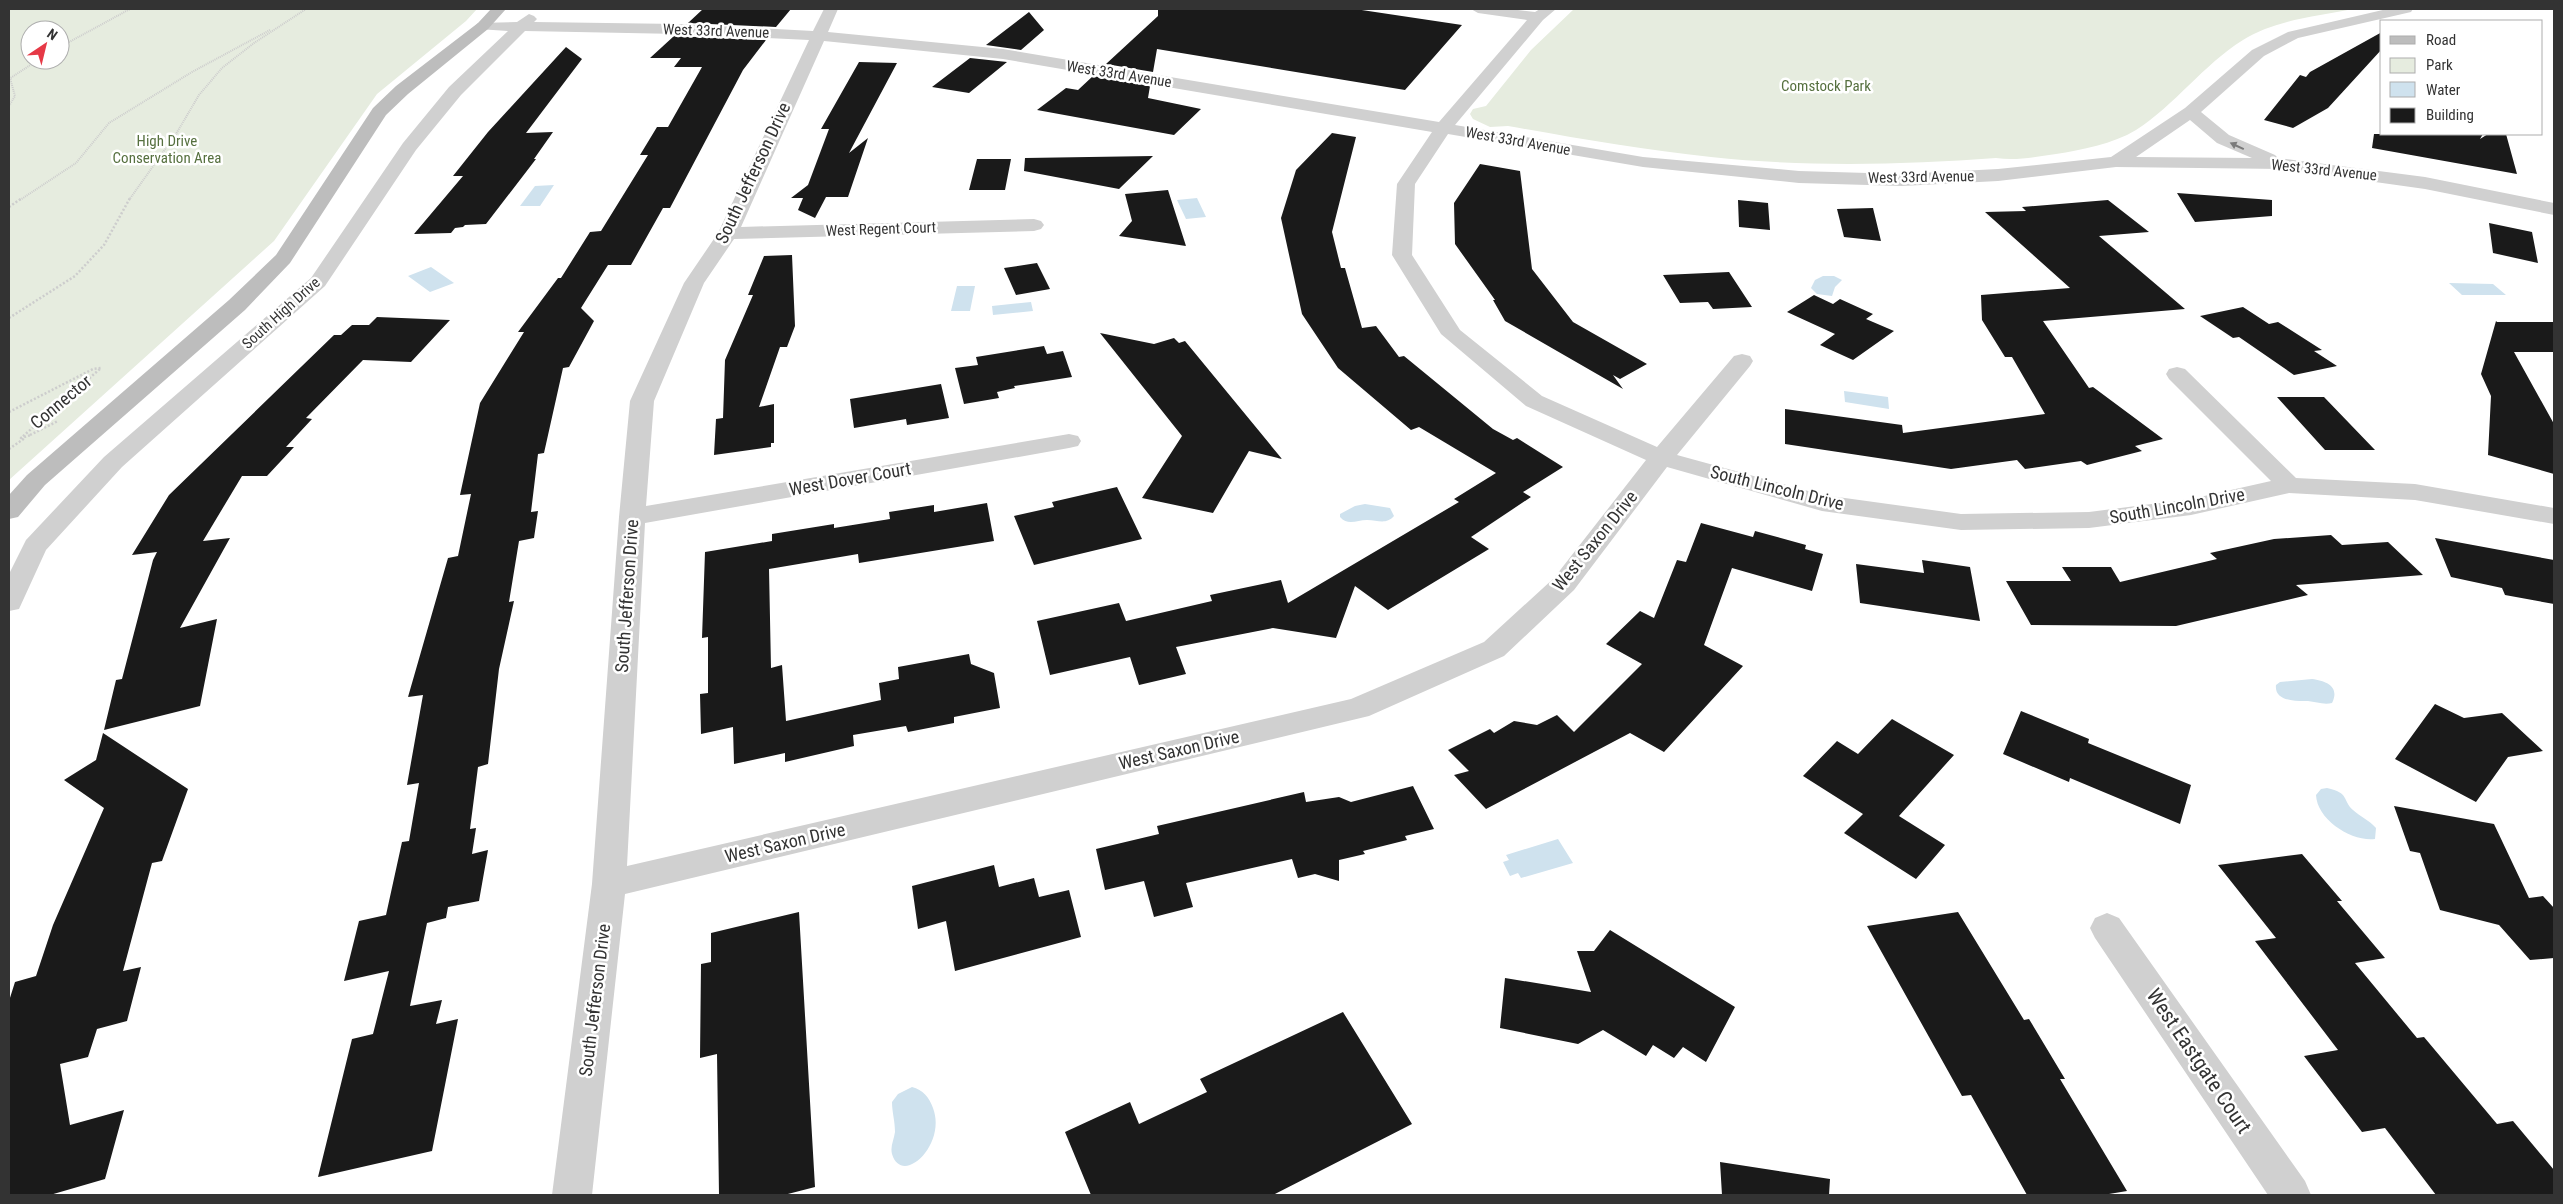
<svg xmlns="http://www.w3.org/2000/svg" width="2563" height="1204" font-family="'Roboto Condensed',sans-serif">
<rect width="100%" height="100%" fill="#fff"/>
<path fill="#e6ecdf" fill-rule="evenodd" d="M9,9H477L466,21L377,94L274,241L9,480ZM30,30H60V60H30Z
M1574,9H2353C2318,16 2274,20 2243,40C2203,65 2175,105 2136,130C2113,144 2081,150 2056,154C2035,157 2016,161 1996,158C1901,165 1805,167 1711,157C1643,150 1575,138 1508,126L1490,127L1473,119L1470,114L1473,109L1486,106L1531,50Z"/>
<path fill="#cfe2ee" d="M554,185L540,206H520L535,186Z
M1197,198L1206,217L1186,219L1177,200Z
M431,267L454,283L430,292L408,276Z
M1823,276H1834L1842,280L1835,287L1832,296L1817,294L1811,288L1815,280Z
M2449,283L2493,284L2506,295H2462Z
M957,286H975L970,311H951Z
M1031,302L1033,311L993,315L992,306Z
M1844,391L1888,397L1889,409L1845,402Z
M1365,504L1390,508L1394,516C1386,525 1378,520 1367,520C1357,520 1348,526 1340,517V514L1355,506Z
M2312,679C2327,681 2340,687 2332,703C2324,705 2316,702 2308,701C2297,701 2274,702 2276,685L2280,682Z
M2327,788C2350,793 2342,800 2353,810C2361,817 2369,820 2376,828L2375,839C2352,842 2317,820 2316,795L2321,789Z
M1558,839L1573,863L1521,878L1518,873L1510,876L1503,862L1509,860L1506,855Z
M912,1087C923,1090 929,1097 933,1108C947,1145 902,1187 892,1154C890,1146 894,1140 895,1132C895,1121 892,1112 892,1102L898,1094Z"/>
<path fill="#1a1a1a" d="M703,9H791L776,27L688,23Z
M1158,9H1355L1462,25L1405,90L1157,49L1153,72L1106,64L1158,16Z
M1029,12L1044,30L1021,50L986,45Z
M2382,32V49L2328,108L2293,128L2264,120L2300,75L2306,77L2310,72Z
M674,36L766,40L743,70L670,208H663L631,265H608L581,308L594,321L569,367L563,368L544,453L538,454L531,512L538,511L534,538L519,541L509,602L514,601L499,669L488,764L478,767L470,829L476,828L472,854L488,850L479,901L448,907L446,918L427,923L410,1006L442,1000L436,1024L458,1019L432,1151L318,1177L352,1039L373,1034L389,971L344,981L359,921L386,915L402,842L409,841L419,783L407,785L423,695L408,697L448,558L458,556L471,494L460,495L480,403L524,332H518L558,278H561L590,232L601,231L648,155H640L657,127H668L702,67H674L681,58H650Z
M566,47L582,59L526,133L553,132L534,159H536L486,224L465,225L463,227L455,228L451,233L414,234L463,176H453L488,132Z
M970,58L1007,62L969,93L932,87Z
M859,62L897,63L849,153L868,138L848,197H826L815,218L798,210L803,198H791L808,185L829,129H821Z
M1093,76L1150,86L1148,98L1201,109L1174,135L1037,110L1066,88L1078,90Z
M1332,133L1356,137L1332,232L1341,268H1345L1362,328L1376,326L1399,357L1404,356L1493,429L1513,440L1517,438L1563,467L1523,492L1531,497L1471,537L1489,549L1388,610L1355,586L1336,638L1273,628L1176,647L1186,674L1139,685L1130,657L1050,675L1037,621L1119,603L1126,621L1212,601L1210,595L1281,580L1288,603L1459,502L1454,499L1496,473L1419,427L1411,430L1338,368L1302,314L1281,218L1296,170Z
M2374,134H2483L2480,139L2488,134H2506L2517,174L2372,148Z
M1153,156L1119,189L1024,171L1025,158Z
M977,159H1011L1005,190H969Z
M1480,164L1520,171L1532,269L1573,322L1647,364L1620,379L1613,375L1623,389L1505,321L1493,300H1495L1455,244L1454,203Z
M1168,190L1186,246L1119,236L1132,221L1125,194Z
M2177,193L2272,200V216L2195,222Z
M1738,200L1768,203L1770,230L1739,227Z
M2108,200L2149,232L2099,236L2185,309L2043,321L2089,388L2093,387L2163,439L2135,446L2142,451L2087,465L2081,461L2025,469L2017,460L1951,469L1785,444V409L1902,425L1903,433L2045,414L2012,357H2005L1982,320L1981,295L2070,288L1985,212L2026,211L2022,207Z
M1873,208L1881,241L1844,237L1837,209Z
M2489,223L2532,232L2538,263L2493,253Z
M792,255L795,326L787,347H780L759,407L774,404V443H771V447L714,455L716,419L723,418L725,360L753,295H748L764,256Z
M1037,263L1050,289L1016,295L1004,268Z
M1729,272L1752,307L1713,309L1708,302L1680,303L1663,275Z
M1814,295L1833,304L1840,299L1873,314L1866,319L1894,331L1853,360L1820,345L1835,334L1787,312Z
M2243,307L2269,324L2278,322L2322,350L2314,351L2337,366L2294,375L2239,337L2233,338L2200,316Z
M377,317L450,320L411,362L363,360L306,418L312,419L286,447H294L267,476H242L203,541L230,538L180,628L217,619L200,706L104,730L116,680L122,679L153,560L157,552L132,555L169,495L334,335H341L352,325H369Z
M2496,321L2497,322H2554V352H2514L2554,424V474L2488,455L2491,396L2481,374Z
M1100,333L1154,344L1174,338L1179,343L1185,341L1282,459L1249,451L1213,513L1142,498L1182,436Z
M1044,346L1047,354L1063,351L1072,377L1014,386L1015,388L997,392L999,398L964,404L955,368L978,365L976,357Z
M941,384L949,418L907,425L906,419L854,428L850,399Z
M2277,397H2324L2375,450H2325Z
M1117,487L1142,539L1034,565L1014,516L1054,507L1052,502Z
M987,503L994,541L859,563L858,554L769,569L771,668L782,665L786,721L881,700L879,683L899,679L898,667L969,654L971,664L994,673L1000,708L954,717V723L908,732L906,726L853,735L854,746L785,762V753L734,764L733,727L701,734L700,694L708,693V637L702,638L705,552L772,541V534L834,524V528L890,519L889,512L934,505V512Z
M1701,523L1753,537L1755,531L1806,545L1805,549L1823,554L1812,591L1732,568L1704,645L1743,666L1664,752L1630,733L1486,809L1454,775L1469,771L1448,750L1490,729L1494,733L1514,721L1537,725L1557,715L1574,732L1642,664L1606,644L1640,611L1654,618L1677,560L1686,562Z
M2331,535L2342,545L2388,542L2423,575L2296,585L2308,595L2176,626L2031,625L2006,581H2071L2062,567H2111L2120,582L2217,559L2210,553L2274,539Z
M2435,538L2554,560V604L2505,595L2502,588L2451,577Z
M1922,560L1970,567L1980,621L1860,603L1856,564L1924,573Z
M2435,704L2464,718L2502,713L2543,751L2508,757L2476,802L2395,759Z
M2021,711L2089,739L2088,743L2191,785L2180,824L2070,778L2069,782L2003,754Z
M1892,719L1954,755L1899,816L1945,845L1916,879L1844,833L1863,814L1803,776L1837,741L1858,754Z
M103,733L188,789L162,861L152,863L123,971L141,967L127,1021L97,1029L88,1057L60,1064L70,1125L124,1110L105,1179L50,1195H9V1001L15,982L36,976L53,925L104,808L64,780L96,760Z
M1413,786L1434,829L1405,836L1407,840L1363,851L1365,854L1339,860V881L1315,874L1298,878L1292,859L1186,883L1193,907L1154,917L1144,881L1105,890L1096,849L1159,834L1157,826L1304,792L1306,802L1339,797L1351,802Z
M2394,806L2494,824L2529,898L2543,896L2554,908V958L2530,960L2499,925L2440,910L2420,853L2410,851Z
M2302,854L2342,901H2337L2385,958L2355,963L2417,1038L2424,1037L2497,1124L2513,1121L2554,1170V1195H2436L2385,1128L2362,1132L2304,1056L2338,1050L2255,941L2276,938L2218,865Z
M994,865L999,887L1034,878L1039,897L1069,890L1081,937L955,971L946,921L918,929L912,886Z
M799,912L815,1187L784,1195H719L717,1054L700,1058L701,964L711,962V933Z
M1958,912L2024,1020L2029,1019L2065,1079H2060L2127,1191L2103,1195H2027L1971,1095L1962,1096L1867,926Z
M1610,930L1735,1007L1706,1062L1683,1047L1674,1058L1653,1045L1646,1056L1603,1030L1578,1044L1500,1028L1505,978L1591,992L1577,951H1594Z
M1343,1012L1412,1124L1273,1195H1091L1065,1132L1130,1102L1139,1124L1207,1092L1200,1079Z
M1720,1162L1830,1179L1829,1195H1722Z"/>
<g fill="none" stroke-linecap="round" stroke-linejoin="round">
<path stroke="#cdcdcd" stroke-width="2" stroke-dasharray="1 1" stroke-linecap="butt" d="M60,47L130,9
M9,79L38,60
M9,106L15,96L10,78
M20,200L76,163L109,123L192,72L270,30
M129,200L176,134L199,95L222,68L254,43L306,9"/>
<path stroke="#cdcdcd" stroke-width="2.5" stroke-dasharray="2 2" stroke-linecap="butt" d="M9,207L22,198
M9,318L75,276L104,245L130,198
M9,412L93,369L101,368L21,438L31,435
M30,435L58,421
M9,449L25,438"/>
<path fill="#d0d0d0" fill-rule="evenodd" d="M824,9H838L828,32L1003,49L1439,122L1527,20L1478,13L1471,9H1510L1535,12L1540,9H1556L1543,20L1455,125L1643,157L1799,171L1902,174L1998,169L2111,157L2185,108L2252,50L2288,32L2387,9H2413L2411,12L2298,38L2264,56L2201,112L2229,135L2275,155L2278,158L2425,177L2554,203V215L2425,189L2282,169L2116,167L1998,181L1902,186L1799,183L1643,167L1448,134L1415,184L1412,255L1460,330L1542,396L1657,447L1734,356L1742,354L1750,356L1753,361L1750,366L1677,455L1823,495L1961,514L2089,512L2191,499L2271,481L2169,379L2166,374L2169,369L2177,367L2185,369L2296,478L2415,484L2554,508V524L2415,500L2289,493L2191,515L2089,528L1961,530L1822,511L1667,467L1574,590L1504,656L1369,716L625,894L592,1195H552L592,884L619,517L630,401L684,283L718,233L809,40L679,34L525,31L461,95L416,150L325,286L122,467L46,550L19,609L9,611V574L26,540L104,457L311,278L403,143L449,87L508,31L478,29L475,26L478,23L517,22L529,14L534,16L537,19L534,22L679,24L813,31ZM824,41L1003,59L1432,132L1397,184L1392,255L1441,334L1526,406L1646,460L1554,578L1484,642L1351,699L627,866L645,523L1069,448L1078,446L1081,441L1078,436L1069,434L646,506L654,401L704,283L734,239L1034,231L1041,229L1044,225L1041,221L1034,219L741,227ZM2190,120L2217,143L2252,158L2136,157Z
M2107,913L2119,918L2305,1181L2311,1195H2268L2095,938L2090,928L2095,918Z"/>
<path fill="#bdbdbd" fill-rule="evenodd" d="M491,9H506L488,29L408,94L386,115L290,263L245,310L45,485L18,517L9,519V495L27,475L229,300L276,255L373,108L396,86L478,23Z"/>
</g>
<defs><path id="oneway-solid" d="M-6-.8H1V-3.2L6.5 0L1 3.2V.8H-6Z" transform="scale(1.25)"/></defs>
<use fill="#7a7a7a" href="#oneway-solid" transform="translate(2237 146) rotate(-155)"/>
<g text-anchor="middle" stroke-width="5" stroke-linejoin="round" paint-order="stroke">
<g font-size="15" fill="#333" stroke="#fff">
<text transform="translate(716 31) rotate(2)" y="5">West 33rd Avenue</text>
<text transform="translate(1119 74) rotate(9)" y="5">West 33rd Avenue</text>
<text transform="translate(1518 141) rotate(10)" y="5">West 33rd Avenue</text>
<text transform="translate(2324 170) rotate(6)" y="5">West 33rd Avenue</text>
<text transform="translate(1921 177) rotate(-1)" y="5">West 33rd Avenue</text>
<text transform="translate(881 229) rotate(-2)" y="5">West Regent Court</text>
<text transform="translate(281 313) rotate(-42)" y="5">South High Drive</text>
</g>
<g font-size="15" fill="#56703f" stroke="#fff">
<text x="1826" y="91">Comstock Park</text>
<text x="167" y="146">High Drive<tspan x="167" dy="17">Conservation Area</tspan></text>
</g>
<g font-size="18" fill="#333" stroke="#fff">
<text transform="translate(753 173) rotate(-65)" y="6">South Jefferson Drive</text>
<text transform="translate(61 402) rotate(-40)" y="6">Connector</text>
<text transform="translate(850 479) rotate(-10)" y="6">West Dover Court</text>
<text transform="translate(1777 488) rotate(14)" y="6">South Lincoln Drive</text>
<text transform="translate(2177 506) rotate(-10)" y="6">South Lincoln Drive</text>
<text transform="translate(1595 541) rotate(-51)" y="6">West Saxon Drive</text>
<text transform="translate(627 596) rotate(-86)" y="6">South Jefferson Drive</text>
<text transform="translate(1179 750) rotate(-13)" y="6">West Saxon Drive</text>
<text transform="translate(785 843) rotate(-13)" y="6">West Saxon Drive</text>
<text transform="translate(595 1000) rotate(-83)" y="6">South Jefferson Drive</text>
</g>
<g font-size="21" fill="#333" stroke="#fff">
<text transform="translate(2199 1061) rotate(56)" y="7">West Eastgate Court</text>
</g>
</g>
<rect width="2563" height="1204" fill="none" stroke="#333333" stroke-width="20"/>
<rect x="2380" y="20" width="162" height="115" fill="#ffffff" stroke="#adadad"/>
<rect x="2390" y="36" width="25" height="8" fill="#bdbdbd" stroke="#adadad"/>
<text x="2426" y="45" font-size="15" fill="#333333">Road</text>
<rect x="2390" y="58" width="25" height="15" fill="#e6ecdf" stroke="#adadad"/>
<text x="2426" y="70" font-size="15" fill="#333333">Park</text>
<rect x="2390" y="82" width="25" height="15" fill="#cfe2ee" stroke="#adadad"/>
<text x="2426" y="95" font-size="15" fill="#333333">Water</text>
<rect x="2390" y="108" width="25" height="15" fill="#1a1a1a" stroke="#adadad"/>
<text x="2426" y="120" font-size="15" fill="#333333">Building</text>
<g transform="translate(45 45) rotate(35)"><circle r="24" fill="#ffffff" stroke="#adadad"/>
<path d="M0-4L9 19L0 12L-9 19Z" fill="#e63946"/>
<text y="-8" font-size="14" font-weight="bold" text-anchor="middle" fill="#333333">N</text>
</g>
</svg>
